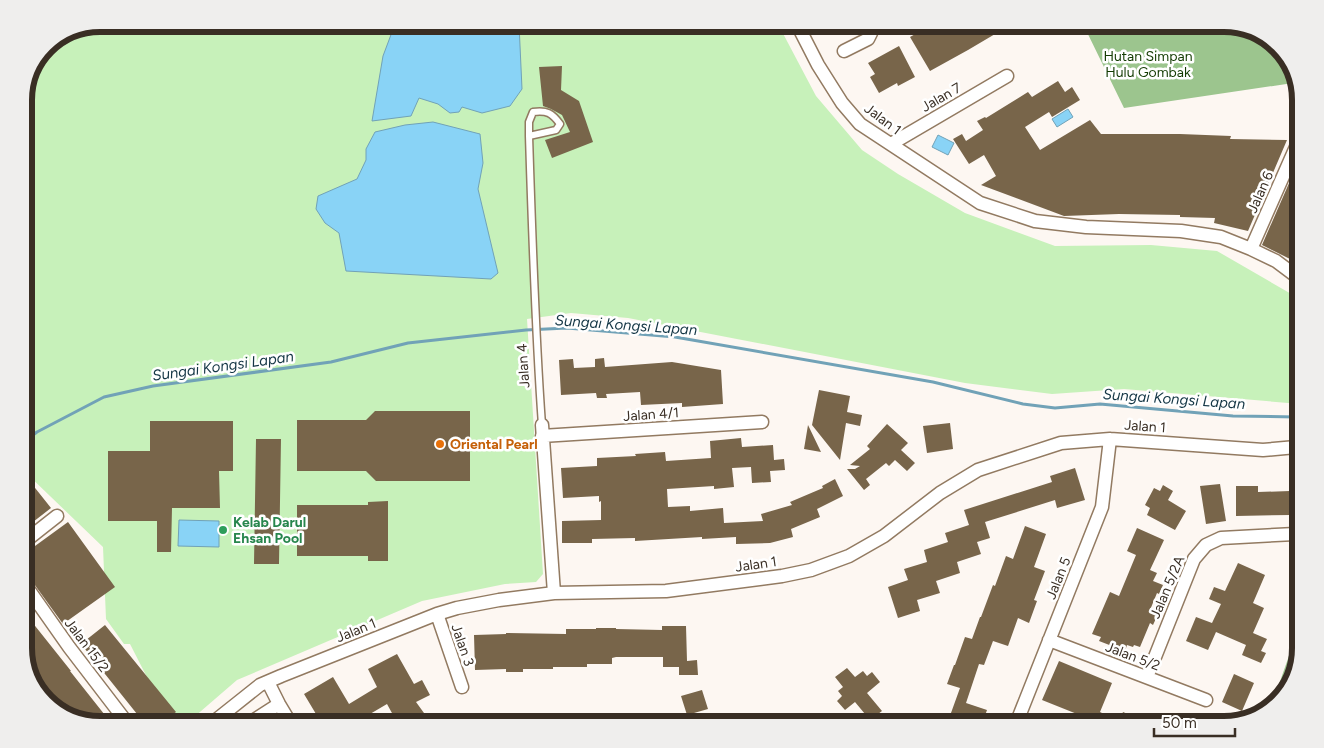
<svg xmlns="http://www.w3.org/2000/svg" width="1324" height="748" font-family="Figtree,sans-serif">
<rect width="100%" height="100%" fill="#fdf7f2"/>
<path fill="#c7f1ba" d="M101,24H778L816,96L862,150L898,174L965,213L1055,246L1151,245L1217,251L1300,299V404L1124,389L1052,394L965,383L628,318L571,313L527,319L543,574L536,582L505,584L422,601L237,680L186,724H171L130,644H124L106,619L103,547L24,471V96L47,46Z"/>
<path fill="#9cc58e" d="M1083,24H1223L1261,34L1290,62L1297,86L1293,83L1124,108Z
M1300,617V647L1290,685L1272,704L1296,636Z"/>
<path fill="#89d3f6" stroke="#71a2b7" d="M395,24H519L522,89L510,106L482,113L462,107L459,112L450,113L438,104L419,98L411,116L372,121L383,56Z
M1068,109L1073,117L1057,127L1052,119Z
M433,122L480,134L483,163L478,189L498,273L491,279L346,271L339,233L325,223L316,209L318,196L357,179L366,160V149L375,132L405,125Z
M938,135L954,143L948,155L932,147Z
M179,520L219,521V547L178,546Z"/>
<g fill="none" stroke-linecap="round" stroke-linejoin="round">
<path stroke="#71a2b7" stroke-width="3" d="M24,442L37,432L104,397L153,386L331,362L408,343L526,330L567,328L675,337L933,382L1023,404L1055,408L1100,404L1233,416L1296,417"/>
</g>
<path fill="#78654a" d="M933,24H940L945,33L959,24H1012L968,50L930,71L910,37Z
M899,46L915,77L898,86L897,83L879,93L870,77L875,74L868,63Z
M562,66L561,90L579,101L593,142L552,158L545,140L570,132L562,115L551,109L543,106L539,67Z
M1058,81L1065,92L1072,87L1080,100L1052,117L1049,112L1025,127L1040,150L1090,120L1101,134H1180L1231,136L1230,139L1287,140L1248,231L1214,223L1215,218L1180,217V215L1119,214L1064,216L981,185L996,176L984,155L969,164L953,139L962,134L966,141L983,130L977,121L985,117L986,118L1028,92L1032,97Z
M1300,158V264L1262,245Z
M604,358L605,367L672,362L721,370L723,404L682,407V403L641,405L640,392L606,394L607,398H597L596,393L561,395L559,360L573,359L574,368L595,367V359Z
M819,390L850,396L847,412L862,415L860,426L846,423L840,460L812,425Z
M375,411H470V481H376L366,471H297V420H366Z
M150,421H233V471H219L220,508H172L171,552H157V521H108V451H150Z
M950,423L953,449L927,453L923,426Z
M887,424L908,443L901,450L915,463L907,471L895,460L889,466L886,463L866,479L870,485L864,490L847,469H855L860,466L850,465L870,449L867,446Z
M808,425L821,452L804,449Z
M741,438L742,447L773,445L774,460L784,459L785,470L770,471L771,482L752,483L751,467L732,468L734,487L714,489V486L667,489L668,507L690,506V511L723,508L724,523L763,521L761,514L792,505L790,502L823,488L822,486L835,479L843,496L817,509L820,517L791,529L793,537L770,543L736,544V537L702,539V537L635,541V538L592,539V543H562V521L601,520V501L599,502V496L563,498L561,468L597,466V458L636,456L635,454L665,452L666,461L711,458L710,441Z
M256,439H281L279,564H254Z
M1075,468L1085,500L1057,508L1055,500L985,522L990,538L977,542L981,554L957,562L960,573L936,581L940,593L917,600L920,611L898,618L888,587L908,580L904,569L927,562L924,550L948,542L945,533L969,525L964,510L1052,482L1050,476Z
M24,474L51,508L24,529Z
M1220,484L1226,521L1206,524L1200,486Z
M1163,485L1173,491L1168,500L1186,511L1175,530L1147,515L1150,508L1145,505L1154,488L1160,491Z
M1236,486H1258V492L1290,491V515L1236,516Z
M388,501V561H368V556H297V505H368V502Z
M68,522L115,587L63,624L24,570V554Z
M1025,526L1046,534L1034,567L1045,571L1034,600L1037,601L1029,623L1018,618L1008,646L993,641L984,665L979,664L966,703L987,710L982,724H947L960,688L947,684L954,665H955L965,637L972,639L980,617H981L993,585L995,586L1006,556L1013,559Z
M1137,528L1164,540L1150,570L1157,573L1153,581L1163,585L1159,594L1157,593L1150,610L1158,614L1153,625L1150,623L1140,647L1134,645L1133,647L1127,645L1125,651L1099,641L1101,637L1092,634L1110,592L1119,596L1136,555L1127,551Z
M1238,563L1265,575L1253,603L1264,608L1253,633L1267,639L1261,651L1266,653L1261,663L1242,655L1246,645L1216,632L1208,650L1186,641L1196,617L1212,623L1221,604L1209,599L1214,587L1225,591Z
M24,612L71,671H70L112,724H101L63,714L34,686L24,652Z
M105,625L176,712L160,724H145L81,644Z
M662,626H686L687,661L697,660L698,675H679V667H663V657H616L612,658V664H587V667H553V669H523V672H506V669L475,670L474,635L506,634V633L566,634V629H596V628H616V629L662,630Z
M397,654L414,684L422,680L430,695L416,702L432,724H398L387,704L370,714L376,724H322L304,694L333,677L349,704L377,687L368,669Z
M1059,661L1112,683L1100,712L1102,713L1097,724H1073L1077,714L1042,700Z
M847,668L855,677L863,671L867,676L872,672L880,682L867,693L882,711L870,720L855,702L845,710L837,701L842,696L838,691L843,687L835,677Z
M1234,674L1254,683L1242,711L1222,702Z
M702,690L708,709L687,715L681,696Z
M1123,712L1151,724H1118Z"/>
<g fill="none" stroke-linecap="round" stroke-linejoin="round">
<g stroke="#927a61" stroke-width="9">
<path id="service" d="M529,136L556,130L560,124C552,113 547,110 533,112L529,122V136C532,232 535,329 542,425"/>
</g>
<g stroke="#927a61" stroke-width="15">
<path id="minor" d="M797,24L818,65L842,103L860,124L980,203L1035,221L1086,227L1181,231L1221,237L1251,249L1276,261L1300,279
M844,51L868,39L871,33L868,24
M891,144L1007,76
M1251,249L1296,147
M542,425L554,593
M542,436L762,422
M24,542L57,516
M24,583L69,647L128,724
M437,614L462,687
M1049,640L1206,700
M1147,677L1194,559L1206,545L1221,538L1295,534L1300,532
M268,682L279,704L291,724
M211,724L260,685L281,676L437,614L457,608L499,600L554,593L666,591L782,576L811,570L849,556L884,536L940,493L978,470L1061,443L1110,439L1263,450L1296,447L1300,445
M248,724L279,704
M1016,724L1102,507L1110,439"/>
</g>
<use href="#service" stroke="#fff" stroke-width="6"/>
<use href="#minor" stroke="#fff" stroke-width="12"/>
</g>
<circle fill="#e8710a" stroke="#fff" stroke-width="2" cx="440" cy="444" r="5"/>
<circle fill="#2e9e5b" stroke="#fff" stroke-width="2" cx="223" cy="530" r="5"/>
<g text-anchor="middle" stroke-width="5" stroke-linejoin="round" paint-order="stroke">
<g font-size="14" fill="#133b02" stroke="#fff">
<text x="1148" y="61">Hutan Simpan<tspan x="1148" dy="16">Hulu Gombak</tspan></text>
</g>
<g font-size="14" fill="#392e24" stroke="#fff">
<text transform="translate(941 97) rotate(-30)" y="5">Jalan 7</text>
<text transform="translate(883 119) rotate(37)" y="5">Jalan 1</text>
<text transform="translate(1260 192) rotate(-66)" y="5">Jalan 6</text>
<text transform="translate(523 366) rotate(-94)" y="5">Jalan 4</text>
<text transform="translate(651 414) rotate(-4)" y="5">Jalan 4/1</text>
<text transform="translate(1145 426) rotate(4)" y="5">Jalan 1</text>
<text transform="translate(756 564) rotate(-8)" y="5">Jalan 1</text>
<text transform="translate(1058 578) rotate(-68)" y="5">Jalan 5</text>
<text transform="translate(1167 587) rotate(-67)" y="5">Jalan 5/2A</text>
<text transform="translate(356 630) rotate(-22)" y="5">Jalan 1</text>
<text transform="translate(87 645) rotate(53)" y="5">Jalan 15/2</text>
<text transform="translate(463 645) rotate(71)" y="5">Jalan 3</text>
<text transform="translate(1133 656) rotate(21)" y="5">Jalan 5/2</text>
</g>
<g font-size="14" font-weight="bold" fill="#c56008" stroke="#fff" text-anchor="start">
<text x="450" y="449">Oriental Pearl</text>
</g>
<g font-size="14" font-weight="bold" fill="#27864d" stroke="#fff" text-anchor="start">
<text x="233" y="527">Kelab Darul<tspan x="233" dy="16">Ehsan Pool</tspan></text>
</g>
<g font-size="15" font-style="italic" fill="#133544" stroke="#fff">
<text transform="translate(626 325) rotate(4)" y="5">Sungai Kongsi Lapan</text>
<text transform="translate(223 366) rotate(-8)" y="5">Sungai Kongsi Lapan</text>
<text transform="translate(1174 399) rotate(4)" y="5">Sungai Kongsi Lapan</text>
</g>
</g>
<path d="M0 0H1324V748H0ZM100 32H1224A68 68 0 0 1 1292 100V648A68 68 0 0 1 1224 716H100A68 68 0 0 1 32 648V100A68 68 0 0 1 100 32Z" fill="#efeeed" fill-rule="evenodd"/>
<path fill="none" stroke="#392e24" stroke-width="6" d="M100 32H1224A68 68 0 0 1 1292 100V648A68 68 0 0 1 1224 716H100A68 68 0 0 1 32 648V100A68 68 0 0 1 100 32Z"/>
<path d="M1154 728v8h81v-8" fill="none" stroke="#392e24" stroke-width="2.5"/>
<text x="1162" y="728" font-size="15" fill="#392e24" stroke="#ffffff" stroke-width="4" paint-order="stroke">50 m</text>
</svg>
